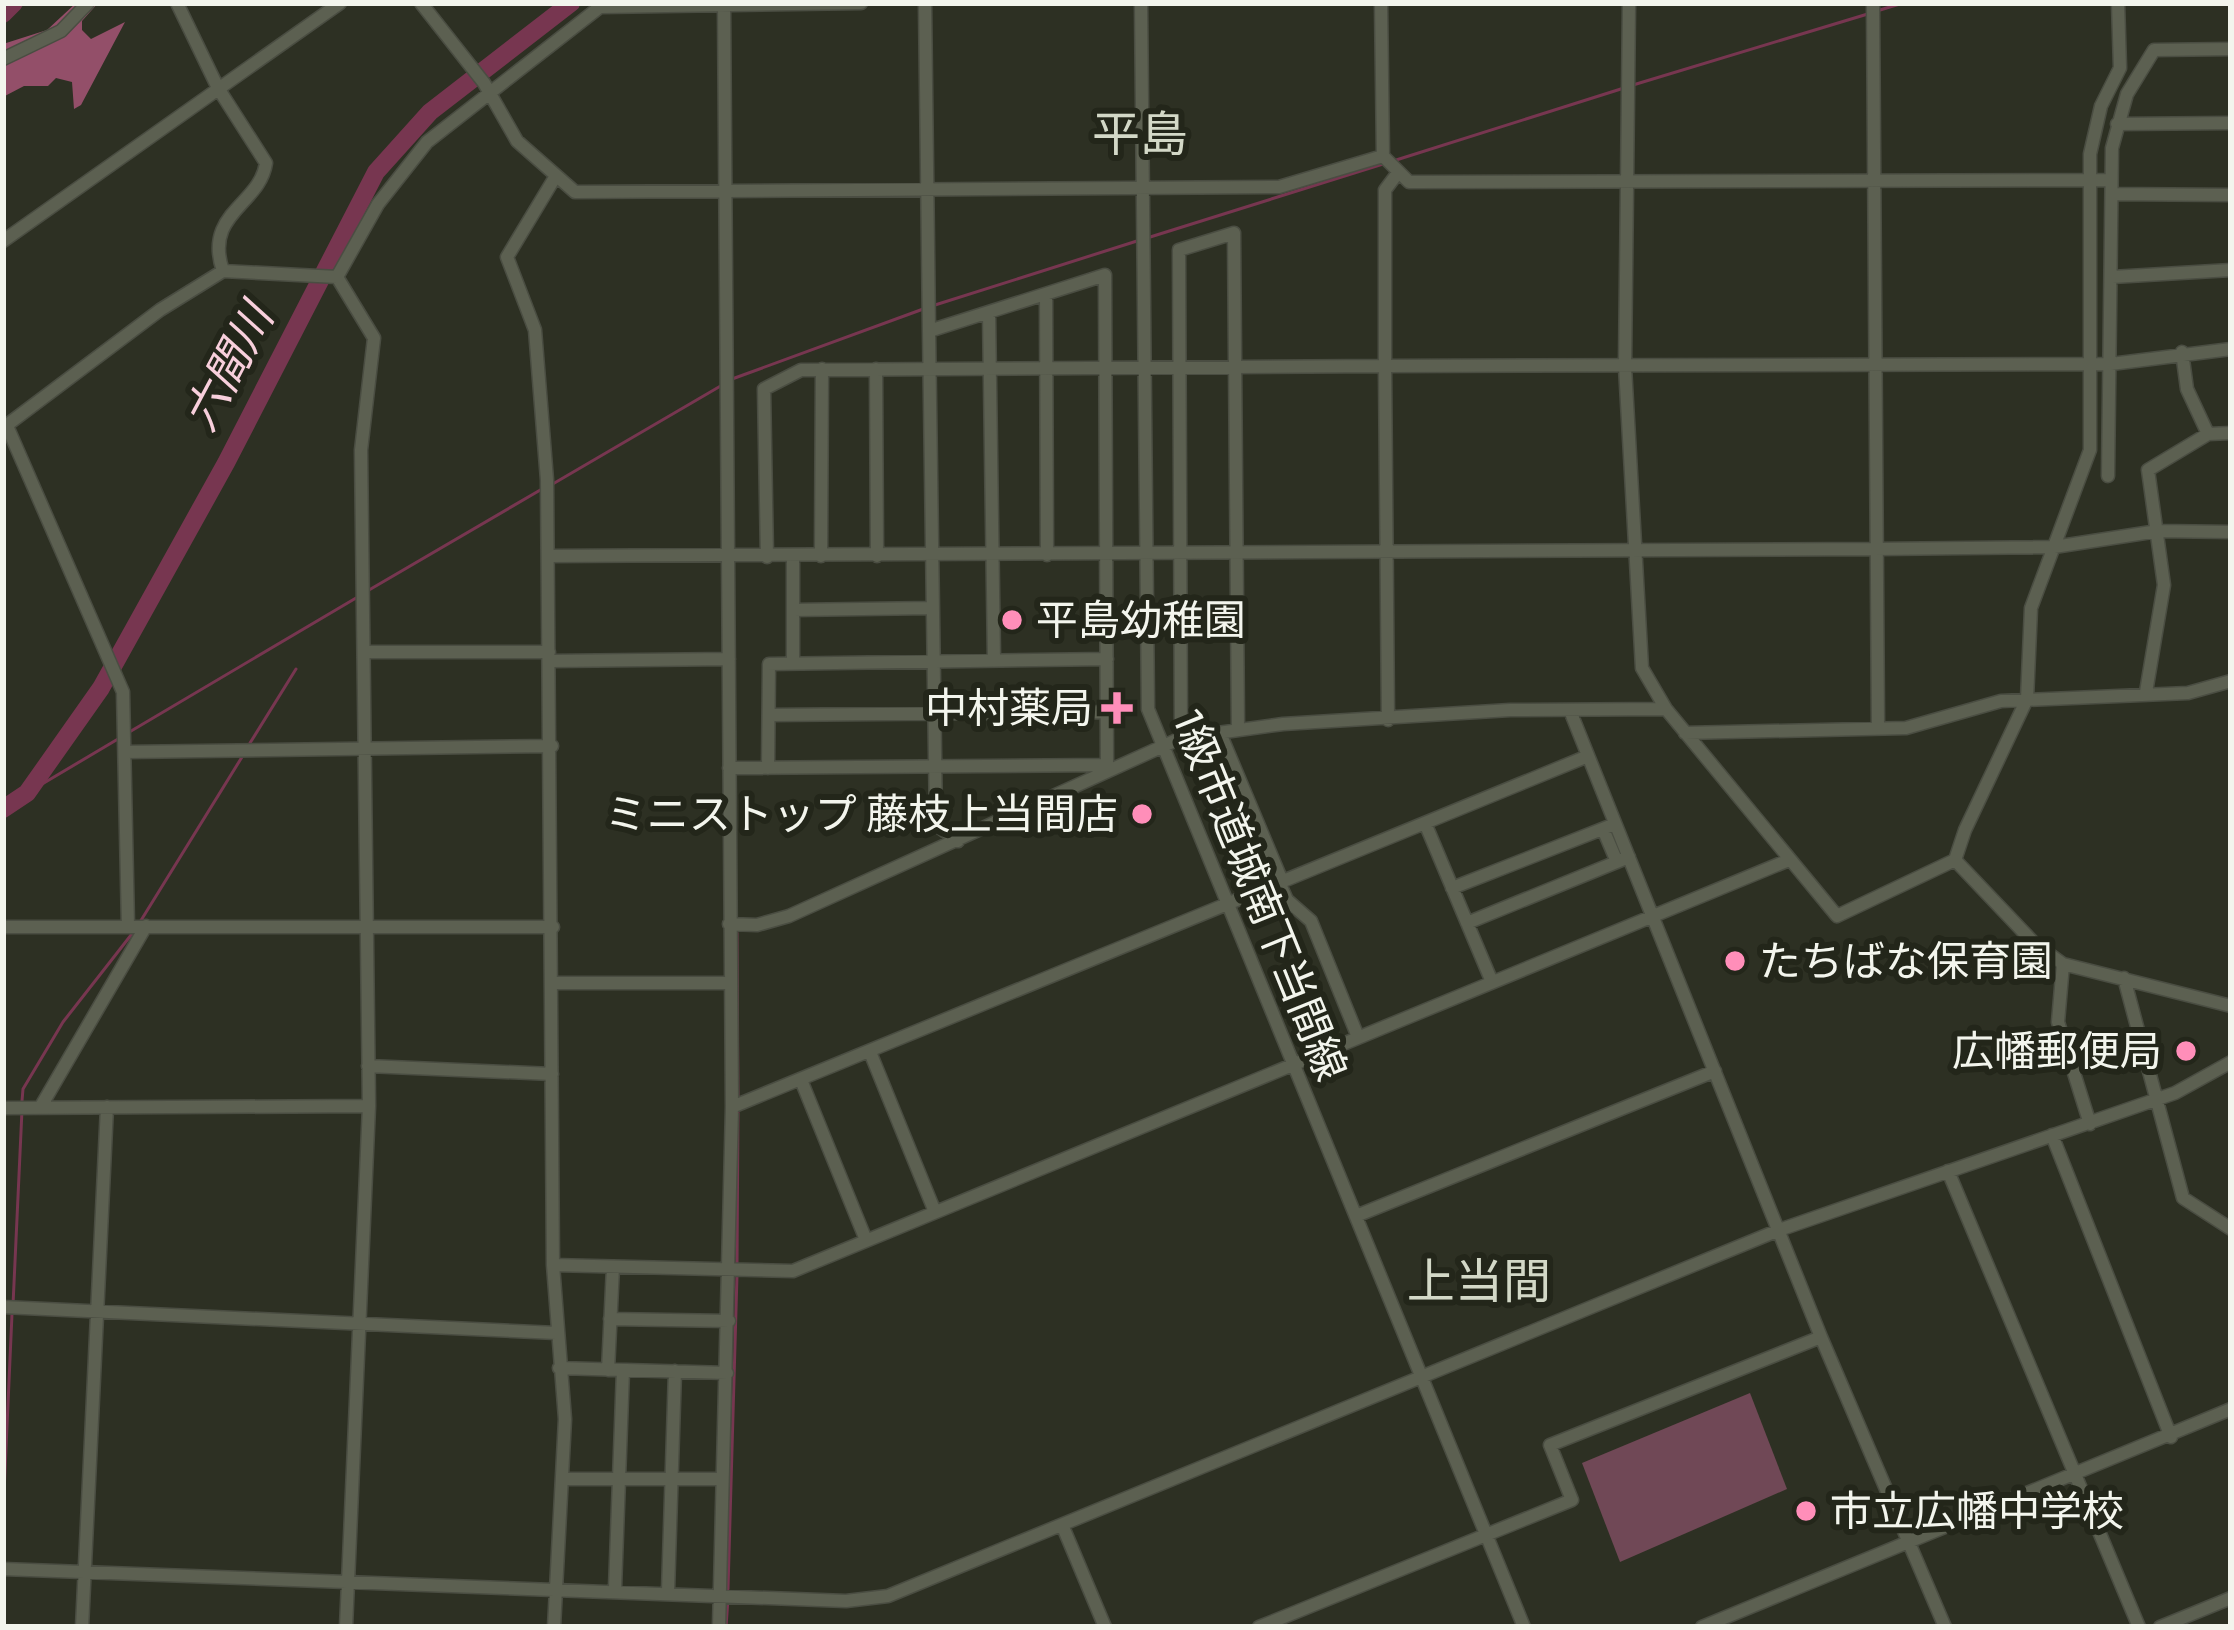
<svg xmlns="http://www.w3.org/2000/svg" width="2234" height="1630" font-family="'Exo 2','Noto Sans JP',sans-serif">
<rect width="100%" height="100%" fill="#2d3023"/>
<path fill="#704856" d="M1750,1393L1787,1489L1620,1562L1582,1463Z"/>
<path fill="#934f69" d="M76,3H98L82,21V30L91,39L125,22L81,105L74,109L72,82L56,78L48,86H24L3,97V44L47,30Z"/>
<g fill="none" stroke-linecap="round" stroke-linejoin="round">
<path stroke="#773650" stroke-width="3" d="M1880,10L1903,3
M1633,85L1871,13
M1393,161L1624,88
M1147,238L1383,164
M935,305L1137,241
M732,379L926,308
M551,485L724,384
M369,590L542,489
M126,734L356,598
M250,743L296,669
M27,793L118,739
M140,922L242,757
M737,933L738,1099
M22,1101L23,1089L63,1022L135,930
M737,1265L738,1111
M13,1305L22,1110
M3,1516L12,1314
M728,1589L737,1275
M726,1627L728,1599"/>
<path stroke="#773650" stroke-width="18" d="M3,14L14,3
M3,809L27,793L101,688L226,463L376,172L430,112L571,3"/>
<g stroke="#4a4d42" stroke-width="15">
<path id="minor" d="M177,3L218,88L266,163C260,205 203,213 223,271
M421,3L484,83L517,141L575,192L1279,187L1383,156
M925,3L929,331
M1141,3L1148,709L1524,1627
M1381,3L1383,156L1409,182L2110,180
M1629,3L1625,367L1642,668L1666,709L1837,916L1955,860L1965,830L2027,699L2031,608L2090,450V154L2101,106L2120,68L2118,3
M1873,3L1878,728
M601,7L861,3
M3,59L61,31L88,3
M2117,124L2231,123
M1397,174L1385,190V366L2111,364L2231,349
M554,179L507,257L535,330L547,480L553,1265L565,1419L554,1627
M2112,194L2231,195
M3,241L340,3
M337,277L374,338L361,450L369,1106L346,1627
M2112,277L2231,270
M1046,294L1047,555
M989,313L994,660
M2182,352L2187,389L2208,434
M876,369L877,556
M7,426L123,692L128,926
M3,428L160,310L223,271L337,277L378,204L427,142L605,3
M2108,476L2112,148L2127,94L2154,50L2231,49
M548,556L1877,549L2054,547L2158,531L2231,532
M821,556L822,369
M767,557L764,389L801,370L1385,366L1388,720
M793,557V663
M793,610L931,608
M365,652H549
M552,661L729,659
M2146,692L2164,585L2148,470L2208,434L2231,433
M1571,713L1821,1337L1945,1627
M769,715L1107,712
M1220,733L1282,881
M1685,733L1906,728L2001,701L2188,693L2231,681
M1181,738L1179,250L1234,233L1238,730
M126,752L552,746
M729,768L1107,765L1109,769
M768,768L769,664L1107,659
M1425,823L1492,982
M1603,829L1617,862
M958,841L936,825L929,331L1105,275L1107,765
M1955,860L2034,943L2063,964L2231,1006
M1279,882L1287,900L1311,921L1358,1037
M1452,888L1615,824
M1467,923L1629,857
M729,924L757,925L789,916L1181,738L1283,724L1510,710L1666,709
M3,927H553
M2063,964L2058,1022L2090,1124
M2124,978L2183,1198L2231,1229
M553,983H730
M870,1052L935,1212
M368,1066L552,1074
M801,1080L866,1240
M732,1107L1588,756
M3,1108L369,1106
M40,1108L146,926
M2052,1135L2171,1437
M1948,1171L2139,1627
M1356,1216L1715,1071
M553,1265L793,1271L1789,860
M3,1307L556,1333
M610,1319L729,1321
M559,1368L727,1373
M608,1370L613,1267
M562,1479H722
M1063,1527L1105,1627
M3,1569L846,1601L888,1596L1779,1230L2175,1093L2231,1062
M615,1588L623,1370
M668,1591L675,1371
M82,1627L107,1107
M719,1627L732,1107L724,5
M1259,1627L1572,1500L1550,1445L1821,1337
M1702,1627L2231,1409
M2160,1627L2231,1598"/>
</g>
<use href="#minor" stroke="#5c6051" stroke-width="12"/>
</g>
<g fill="#ff8eb9" stroke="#23261a" stroke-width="4.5">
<circle cx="1012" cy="620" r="12"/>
<path d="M1111 690h12v12h12v12h-12v12h-12v-12h-12v-12h12z"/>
<circle cx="1142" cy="814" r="12"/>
<circle cx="1735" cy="961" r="12"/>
<circle cx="2186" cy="1051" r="12"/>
<circle cx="1806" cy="1511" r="12"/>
</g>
<g text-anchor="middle" stroke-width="12" stroke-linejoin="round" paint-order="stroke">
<g font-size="42" fill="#f3f5ed" stroke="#23261a" text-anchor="start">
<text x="1036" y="635">平島幼稚園</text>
<text x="1093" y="723" text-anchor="end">中村薬局</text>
<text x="1118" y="829" text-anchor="end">ミニストップ 藤枝上当間店</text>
<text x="1759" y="976">たちばな保育園</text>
<text x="2162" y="1066" text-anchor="end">広幡郵便局</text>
<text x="1830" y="1526">市立広幡中学校</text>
</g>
<g font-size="42" fill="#f3f5ed" stroke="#23261a">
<text transform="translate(1260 895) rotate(68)" y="15">1級市道城南下当間線</text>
</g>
<g font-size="45" font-style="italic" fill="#f8cfdc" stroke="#23261a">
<text transform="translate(228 367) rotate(-62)" y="16">六間川</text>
</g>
<g font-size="48" fill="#d3d8c7" stroke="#23261a">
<text x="1140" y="151">平島</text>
<text x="1479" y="1298">上当間</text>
</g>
</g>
<rect width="2234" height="1630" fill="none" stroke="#f3f5ed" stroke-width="12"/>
</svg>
